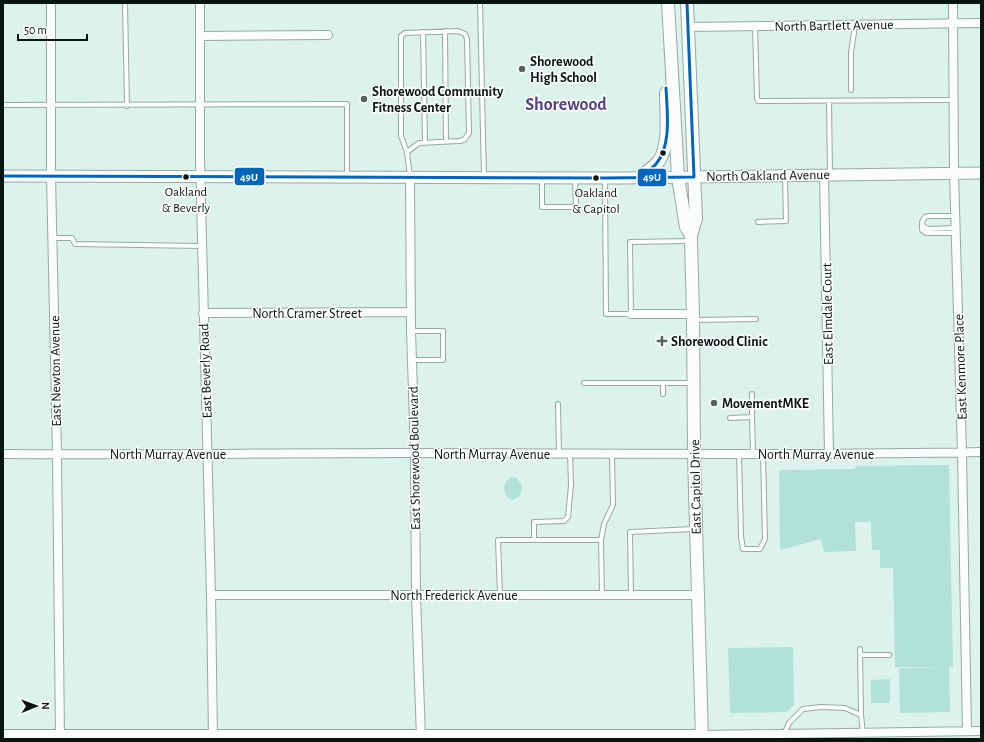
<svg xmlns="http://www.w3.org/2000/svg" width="984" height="742" font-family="'Alegreya Sans',sans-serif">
<rect width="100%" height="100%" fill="#dcf3ed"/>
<path fill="#b2e2d7" d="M949,465L953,667H895L893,568H880V550H872L871,522H855L856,551L824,552L821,539L780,550L779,471L782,470L854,469L857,466Z
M511,477L517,478L522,487L520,496L513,500L507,497C502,489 504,482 511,477Z
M793,647L794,705L786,712L730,713L728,648Z
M949,667L950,712L900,713L899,668Z
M890,679V703H871V680Z"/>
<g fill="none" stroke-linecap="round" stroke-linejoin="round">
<g stroke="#97a8a4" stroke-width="6">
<path id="service" d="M125,3L127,106
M480,3L484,177
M755,26L757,98L758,101L953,100
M445,31L446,142
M423,32L425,142
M851,90V53L855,25
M829,101L830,174
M3,105L347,104V176
M407,152L419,143L459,141L464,140L469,133L467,39L465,34L458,31L405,33L401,36V136L407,152L410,177
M542,178V207H576L575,178
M605,178L606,314H631L630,242L690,241
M955,216H929L925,217L922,222L923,226L928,229L955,228
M758,222L786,221L785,177
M922,224V230L926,233H955
M53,238H72L75,244L202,246
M694,320L756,319
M411,331H443V360H412
M584,383H692
M663,394V383
M752,394V417
M558,404L559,453
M730,418L752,417L753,454
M739,454L741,536L743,549H760L765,539L763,454
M534,540V522L564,521L568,517L571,485L570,454
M500,595L498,540H601
M602,595L601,540L604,524L613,505L612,454
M631,595L630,532L694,529
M860,649L861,715L863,733
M860,655H889
M784,734L789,723L803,709L821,707L845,708L861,715"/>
</g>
<g stroke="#97a8a4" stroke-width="10">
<path id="minor" d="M51,3V176L57,454L60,739
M200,3V160L211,595L213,739
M953,3L954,173L962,453L967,731
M687,27L981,23
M200,36L328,35
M824,174L829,454
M410,177L411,331L415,453L416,596L421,739
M203,313L411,312
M631,314H693
M3,454C137,455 272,453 406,453C598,453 789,456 981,452
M211,595H698
M701,735L981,731"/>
</g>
<g stroke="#97a8a4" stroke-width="12">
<path id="tertiary" d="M3,735H701"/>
</g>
<g stroke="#97a8a4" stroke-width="13">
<path id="secondary" d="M3,176L623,178L981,173"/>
</g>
<g stroke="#97a8a4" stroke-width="14">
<path id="primary" d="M668,3L678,177L686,227L691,235
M687,3L696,219L691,235V241L693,314L694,455L702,739
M639,177C645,173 654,167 659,161C670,145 666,113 666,93"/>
</g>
<use href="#service" stroke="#fafdfc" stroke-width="4"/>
<use href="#minor" stroke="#fafdfc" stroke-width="8"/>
<use href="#tertiary" stroke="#fafdfc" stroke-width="10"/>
<use href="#secondary" stroke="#fafdfc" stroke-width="11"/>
<use href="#primary" stroke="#fafdfc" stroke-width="12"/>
<g stroke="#fff" stroke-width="6">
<path id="bus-1" d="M3,176L605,178L694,177L687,3
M639,177C645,173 652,169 656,164C672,146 667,110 666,88"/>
</g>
<use href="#bus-1" stroke="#0065bd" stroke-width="3"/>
</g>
<g fill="#51635f" stroke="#fff" stroke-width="1.5">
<circle cx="522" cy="69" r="4"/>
<circle cx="364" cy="99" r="4"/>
<path d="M660 335h4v4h4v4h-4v4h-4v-4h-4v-4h4z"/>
<circle cx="714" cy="403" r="4"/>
</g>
<g fill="#061512" stroke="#fff" stroke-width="1.5">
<circle cx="663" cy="153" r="3.5"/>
<circle cx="186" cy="177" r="3.5"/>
<circle cx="596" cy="178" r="3.5"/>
</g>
<g text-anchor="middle" stroke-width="3" stroke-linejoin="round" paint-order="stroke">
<g font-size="13" fill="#061512" stroke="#fff">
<text x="186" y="196">Oakland<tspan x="186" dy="16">&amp; Beverly</tspan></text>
<text x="596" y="197">Oakland<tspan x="596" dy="16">&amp; Capitol</tspan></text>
</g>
<g font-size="14" fill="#061512" stroke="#fff">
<text transform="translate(834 25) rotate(-1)" y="5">North Bartlett Avenue</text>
<text transform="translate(768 175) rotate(-1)" y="5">North Oakland Avenue</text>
<text x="307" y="318">North Cramer Street</text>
<text transform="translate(827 314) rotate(-91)" y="5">East Elmdale Court</text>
<text transform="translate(960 367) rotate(-92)" y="5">East Kenmore Place</text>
<text transform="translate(55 371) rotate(-91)" y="5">East Newton Avenue</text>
<text transform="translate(205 371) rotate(-92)" y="5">East Beverly Road</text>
<text x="168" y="459">North Murray Avenue</text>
<text x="492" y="459">North Murray Avenue</text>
<text x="816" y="459">North Murray Avenue</text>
<text transform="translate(414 458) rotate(-91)" y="5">East Shorewood Boulevard</text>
<text transform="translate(695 487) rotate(-91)" y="5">East Capitol Drive</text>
<text x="454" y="600">North Frederick Avenue</text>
</g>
<g font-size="14" font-weight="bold" fill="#061512" stroke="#fff" text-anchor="start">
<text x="530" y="66">Shorewood<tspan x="530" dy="16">High School</tspan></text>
<text x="372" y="96">Shorewood Community<tspan x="372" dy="16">Fitness Center</tspan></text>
<text x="671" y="346">Shorewood Clinic</text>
<text x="722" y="408">MovementMKE</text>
</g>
<g font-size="18" font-weight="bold" fill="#584380" stroke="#fff">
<text x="566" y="110">Shorewood</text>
</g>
</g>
<g stroke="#fff" stroke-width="1.5">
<rect x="234" y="167" width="31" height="19" rx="4" fill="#0065bd"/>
<rect x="637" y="168" width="30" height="19" rx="4" fill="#0065bd"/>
</g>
<g font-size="11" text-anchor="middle" font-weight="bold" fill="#fff">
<text x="249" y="181">49U</text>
<text x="652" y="181">49U</text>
</g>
<rect width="984" height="742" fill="none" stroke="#061512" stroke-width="8"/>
<g transform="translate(36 706) rotate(89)" stroke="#ffffff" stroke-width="3" paint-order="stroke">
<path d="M0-3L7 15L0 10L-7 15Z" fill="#061512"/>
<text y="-6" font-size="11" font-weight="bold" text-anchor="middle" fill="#061512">N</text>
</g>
<path d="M18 34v6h69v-6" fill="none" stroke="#061512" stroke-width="2"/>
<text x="24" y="34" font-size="12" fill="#061512" stroke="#ffffff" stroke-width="3" paint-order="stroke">50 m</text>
</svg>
